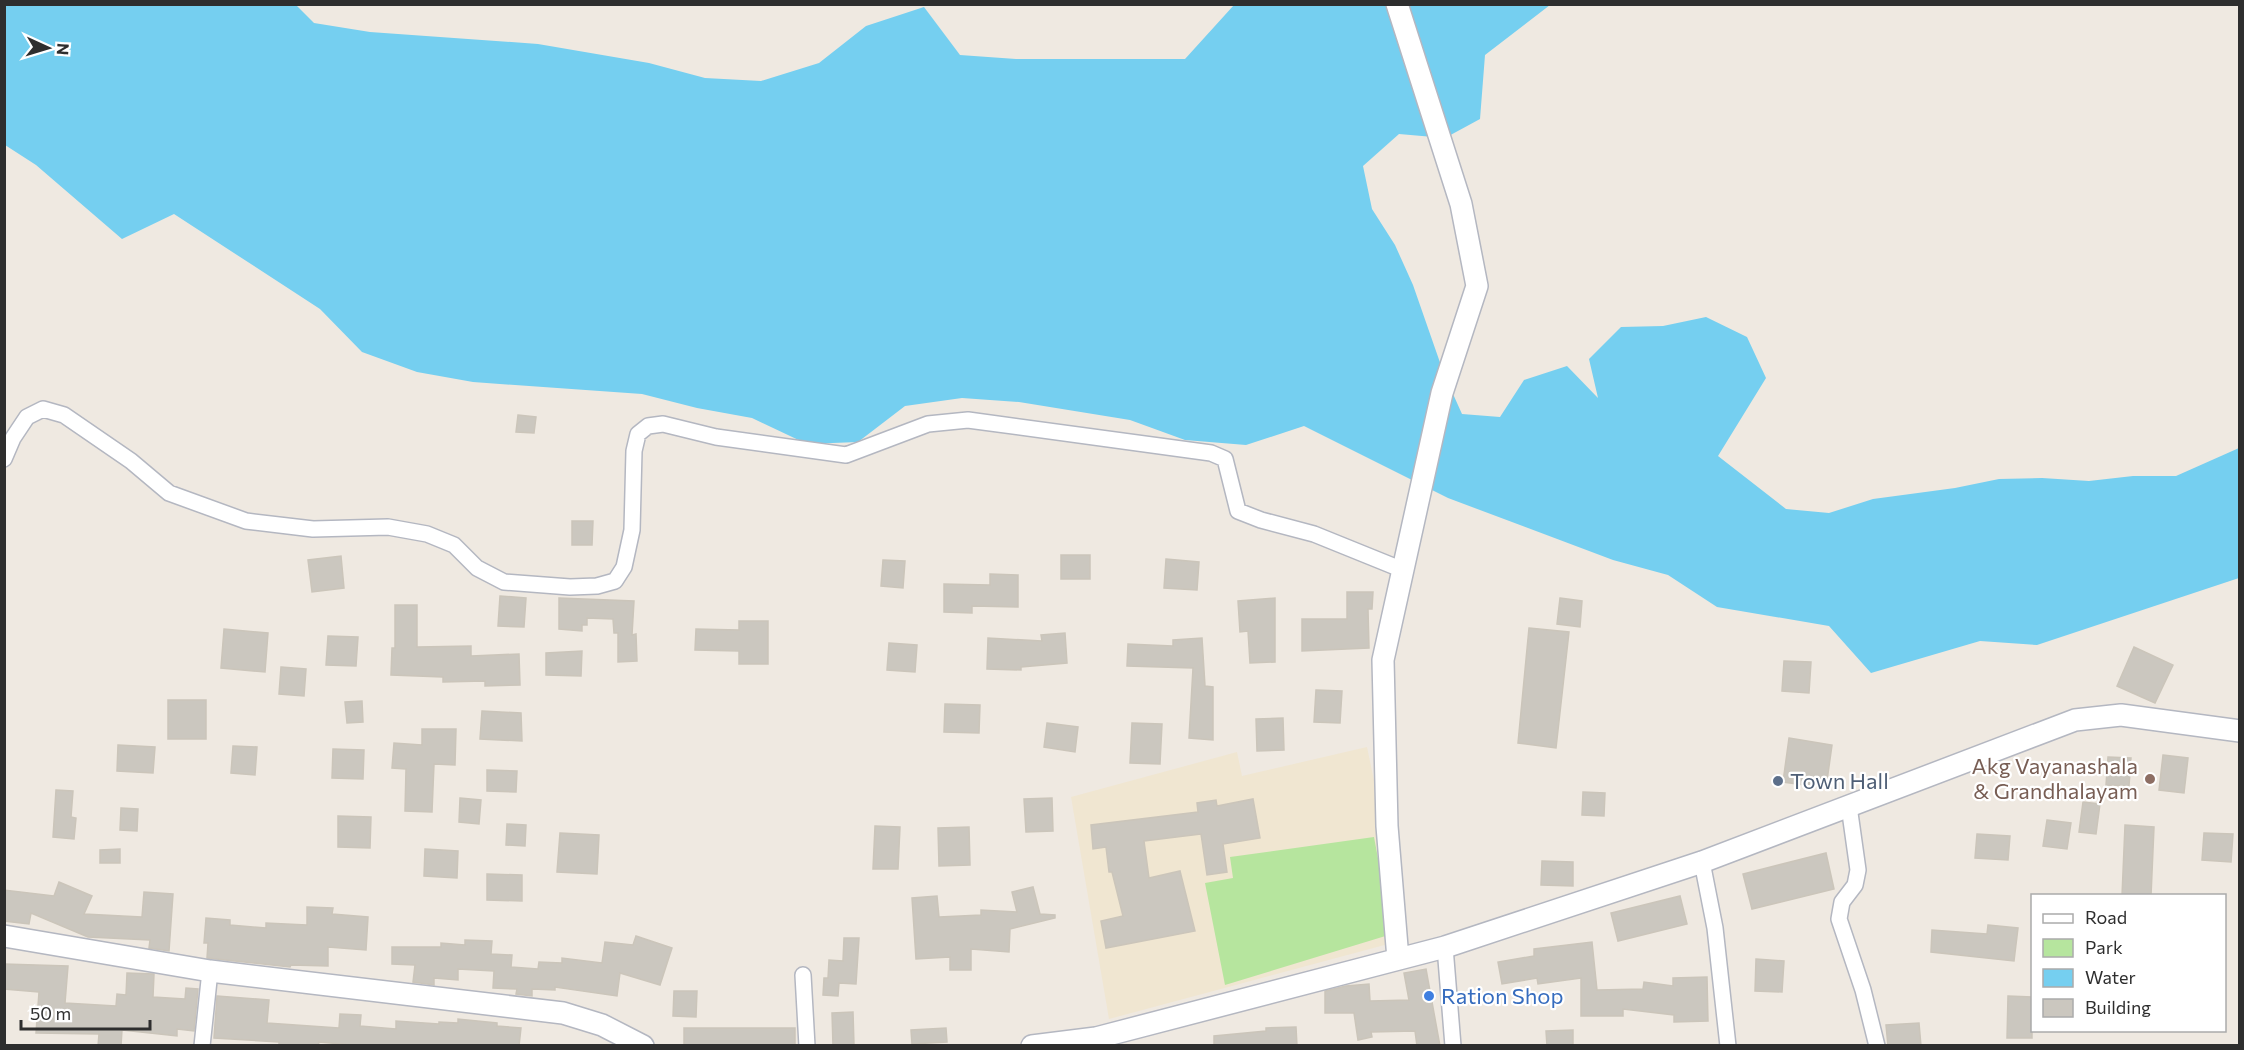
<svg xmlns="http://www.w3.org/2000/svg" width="2244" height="1050" font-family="Commissioner,sans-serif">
<rect width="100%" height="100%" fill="#efe9e1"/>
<path fill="#f0e6d1" d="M1367,747L1407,939L1109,1019L1071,797L1237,752L1242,776Z"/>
<path fill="#b6e59e" d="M1374,837L1392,934L1225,985L1205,883L1233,878L1230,857Z"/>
<path fill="#75cff0" d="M4,5H296L314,23L370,32L538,44L649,63L705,78L761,81L819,63L866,26L924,7L960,55L1016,59H1185L1234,5H1550L1485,55L1480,119L1445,138L1399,134L1363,166L1372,209L1395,245L1413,285L1444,374L1462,414L1500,417L1524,380L1567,366L1598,398L1589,359L1621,327L1663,326L1706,317L1747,337L1766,378L1718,456L1786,509L1829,513L1873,499L1955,488L1999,479L2042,478L2089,481L2133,476H2176L2239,448V578L2037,645L1980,641L1871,673L1829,626L1717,607L1668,575L1613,560L1448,498L1304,426L1246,445L1185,440L1130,420L1019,402L962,398L905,406L858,442L807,444L752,418L697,408L642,394L473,382L417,372L362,352L320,309L174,214L122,239L36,165L5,145Z"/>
<path fill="#cbc7bf" stroke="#cbc5ba" stroke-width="1.5" d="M518,415L536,417L534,433L516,432Z
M572,521H593L592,545H572Z
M1061,555H1090V579H1061Z
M341,556L344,588L312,592L308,560Z
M1166,559L1199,562L1197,590L1164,588Z
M883,560L905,561L903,588L881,586Z
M990,574L1018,575V607L972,606V613L944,612V584L990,585Z
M1347,592H1373L1372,609H1368L1369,648L1302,651V619H1347Z
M500,596L526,598L524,627L498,626Z
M559,598L634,601L632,635L636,634L637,661L618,662V633H614L613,619L587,618V625H582V631L559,629Z
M1275,598V662L1250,663L1248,631L1240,632L1238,601Z
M1560,598L1582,601L1580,627L1557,624Z
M395,605H417V647L471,646V656L519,654L520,685L485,686V681L443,682V677L391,675L392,648H395Z
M739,621H768V664H739V651L695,650L696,629L739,630Z
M1529,628L1569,632L1556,748L1518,743Z
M224,629L268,633L265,672L221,668Z
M1065,633L1067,663L1021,667V670L987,669L988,638L1042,641L1041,635Z
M328,636L358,637L356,666L326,665Z
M1202,638L1205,686L1213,687V740L1189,738L1193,668L1127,666L1128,644L1173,646V640Z
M889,643L917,645L915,672L887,670Z
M2134,647L2173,665L2155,703L2117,686Z
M582,651L581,676L546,675V653Z
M1784,661L1811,662L1809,693L1782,691Z
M281,667L306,669L304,696L279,694Z
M1316,690L1342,691L1340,723L1314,722Z
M168,700H206V739H168Z
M362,701L363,722L347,723L345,702Z
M945,704L980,705L979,733L944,732Z
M482,711L521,713L522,741L480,739Z
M1283,718L1284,750L1257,751L1256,719Z
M1047,723L1078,727L1075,752L1044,747Z
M1132,723L1162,724L1160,764L1130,763Z
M422,729H456L455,765L434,764L432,812L405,811L406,769L392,768L394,743L422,745Z
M1789,738L1832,745L1826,788L1783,782Z
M118,745L155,747L153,773L117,771Z
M233,746L257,747L255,775L231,773Z
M333,749L364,750L363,779L332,778Z
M2163,755L2188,758L2184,793L2159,790Z
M2108,757L2131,758L2129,786L2106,785Z
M487,770L517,771L516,792L487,791Z
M56,790L73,791L71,817L76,818L74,839L53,837Z
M1583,792L1605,793L1604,816L1582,815Z
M460,798L481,800L479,824L459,822Z
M1052,798L1053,831L1026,832L1024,799Z
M1253,799L1260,838L1223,844L1227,872L1207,875L1201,834L1144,841L1149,878L1180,871L1195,931L1106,948L1101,921L1123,916L1112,872H1109L1106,847L1093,849L1091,825L1198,812L1197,803L1216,800L1217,806Z
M2083,802L2100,804L2096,834L2079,832Z
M121,808L138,809L137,831L120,830Z
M338,816L371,817L370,848L338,847Z
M2047,820L2071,823L2067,849L2043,846Z
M507,824L526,825L525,846L506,845Z
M2125,825L2154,827L2151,896H2122Z
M875,826L900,827L898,869H873Z
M969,827L970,865L939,866L938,828Z
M560,833L599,835L597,874L557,872Z
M2204,833L2233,834L2231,862L2202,860Z
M1977,834L2010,836L2008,860L1975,858Z
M120,849V863H100V850Z
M425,849L458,851L457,878L424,876Z
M1826,853L1834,889L1752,909L1743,874Z
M1542,861L1573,862V886L1541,885Z
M487,874L522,875V901L487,900Z
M59,882L92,896L84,914L142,917L144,892L173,894L169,951L149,948L150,940L88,937L31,913L29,924L4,921V890L54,896Z
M1033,887L1040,914L1055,915V918L1010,929L1009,952L971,949V970H950V957L916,959L912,898L937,896L939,917L981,915V910L1017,912L1012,892Z
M1680,896L1687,924L1618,941L1611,913Z
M307,907L333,908L332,914L368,917L366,950L328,947V966L291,965L290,967L207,958L208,943H204L206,918L230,920V925L266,928V923L307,925Z
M1988,925L2018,928L2014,961L1931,952L1932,930L1987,934Z
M636,936L672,948L660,985L620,973L617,996L555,987V990L532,989V996L516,994L517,989L493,988L494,971L458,969V980L434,978V985L413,982L415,965L392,964V947H441V943L465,945V940L492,941L491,954L512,955L511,967L538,969L539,962L562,963V958L602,963L605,942L633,945Z
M844,938H859L856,984L839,983L838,996L823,995L824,978H828L829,960L843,961Z
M1592,942L1597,990L1643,989L1644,982L1673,986V978L1707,977L1708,1021L1674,1022V1015L1623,1009V1016H1581V978L1538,984L1537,978L1502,984L1498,962L1534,956V949Z
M1756,959L1784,961L1782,992L1755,991Z
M4,964L68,966L65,1003L116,1006L117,994L126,995L127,973L154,974L153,997L185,999L186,988L198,989L194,1031L177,1029V1036L122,1030L121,1046H98L99,1034L36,1033L39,992L4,989Z
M1426,969L1440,1046H1417L1415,1031L1371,1032L1372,1037L1358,1040L1354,1013H1325V991L1346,986L1369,984L1370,1001L1409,1000L1404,973Z
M674,991H697L696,1017L673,1016Z
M217,996L269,1000L267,1023L339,1028L340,1014L361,1015L360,1026L396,1029V1021L439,1024V1022L458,1023V1019L497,1023V1026L521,1028L519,1046H363L319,1042L318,1046H279V1042L214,1038Z
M2008,996L2032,997V1038H2007Z
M853,1012L854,1045L833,1046L832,1013Z
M1919,1023L1921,1046H1888L1886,1025Z
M1296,1027L1297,1046H1214V1036L1266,1031V1028Z
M684,1028H795V1046H684Z
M946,1028L947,1042L912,1044L911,1030Z
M1573,1030V1046H1547L1546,1031Z"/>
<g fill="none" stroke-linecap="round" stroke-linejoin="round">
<g stroke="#b4b7c1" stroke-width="18">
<path id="minor" d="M4,459L13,438L27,417L43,409L64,415L131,461L169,493L246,521L313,529L388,527L427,534L454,545L477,568L504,582L570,587L597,586L615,581L624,567L632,530L634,451L638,434L648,426L663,424L716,437L846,455L928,424L968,420L1211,453L1225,459L1238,511L1261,520L1314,534L1403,570
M1849,806L1858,870L1855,885L1842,902L1839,919L1863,990L1877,1046
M1702,862L1715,928L1728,1046
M1445,947L1453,1046
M803,975L807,1046
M202,1046L210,971"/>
</g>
<g stroke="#b4b7c1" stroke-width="24">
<path id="secondary" d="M1397,4L1461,204L1477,286L1442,393L1383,660L1387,826L1398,959
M4,936L210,971L563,1013L602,1025L643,1046
M1032,1046L1096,1038L1445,947L1702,862L2075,720L2121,715L2240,731"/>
</g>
<use href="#minor" stroke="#fff" stroke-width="15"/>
<use href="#secondary" stroke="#fff" stroke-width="21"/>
</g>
<circle fill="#8d6e63" stroke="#fff" stroke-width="2" cx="2150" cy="779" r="6"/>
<circle fill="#5c6f8a" stroke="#fff" stroke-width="2" cx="1778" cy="781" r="6"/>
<circle fill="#3f7fe0" stroke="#fff" stroke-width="2" cx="1429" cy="996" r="6"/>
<g text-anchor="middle" stroke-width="4.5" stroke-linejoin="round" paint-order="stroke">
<g font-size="22" fill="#785e54" stroke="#fff" text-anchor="end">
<text x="2138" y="774">Akg Vayanashala<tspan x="2138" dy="25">&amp; Grandhalayam</tspan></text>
</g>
<g font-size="22" fill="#4e5e75" stroke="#fff" text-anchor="start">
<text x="1790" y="789">Town Hall</text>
</g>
<g font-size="22" fill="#366cbe" stroke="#fff" text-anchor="start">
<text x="1441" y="1004">Ration Shop</text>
</g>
</g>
<rect width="2244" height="1050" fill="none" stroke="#2e2e2e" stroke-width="12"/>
<rect x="2031" y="894" width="195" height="138" fill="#ffffff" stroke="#ababab" stroke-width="1.5"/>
<rect x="2043" y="914" width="30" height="9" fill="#ffffff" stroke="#ababab" stroke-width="1.5"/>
<text x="2085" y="924" font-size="18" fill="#2e2e2e">Road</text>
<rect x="2043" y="939" width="30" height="18" fill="#b6e59e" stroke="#ababab" stroke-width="1.5"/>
<text x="2085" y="954" font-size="18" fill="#2e2e2e">Park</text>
<rect x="2043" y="969" width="30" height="18" fill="#75cff0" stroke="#ababab" stroke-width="1.5"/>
<text x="2085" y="984" font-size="18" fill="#2e2e2e">Water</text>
<rect x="2043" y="999" width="30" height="18" fill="#cbc7bf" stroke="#ababab" stroke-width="1.5"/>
<text x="2085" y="1014" font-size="18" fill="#2e2e2e">Building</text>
<g transform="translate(48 48) rotate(94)" stroke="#ffffff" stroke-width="4.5" paint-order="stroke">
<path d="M0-4.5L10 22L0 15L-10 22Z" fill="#2e2e2e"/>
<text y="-9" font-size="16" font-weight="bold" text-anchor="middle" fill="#2e2e2e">N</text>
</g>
<path d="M21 1020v9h129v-9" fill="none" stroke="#2e2e2e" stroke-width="3"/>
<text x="30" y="1020" font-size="18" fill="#2e2e2e" stroke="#ffffff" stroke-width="4.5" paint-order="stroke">50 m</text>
</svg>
